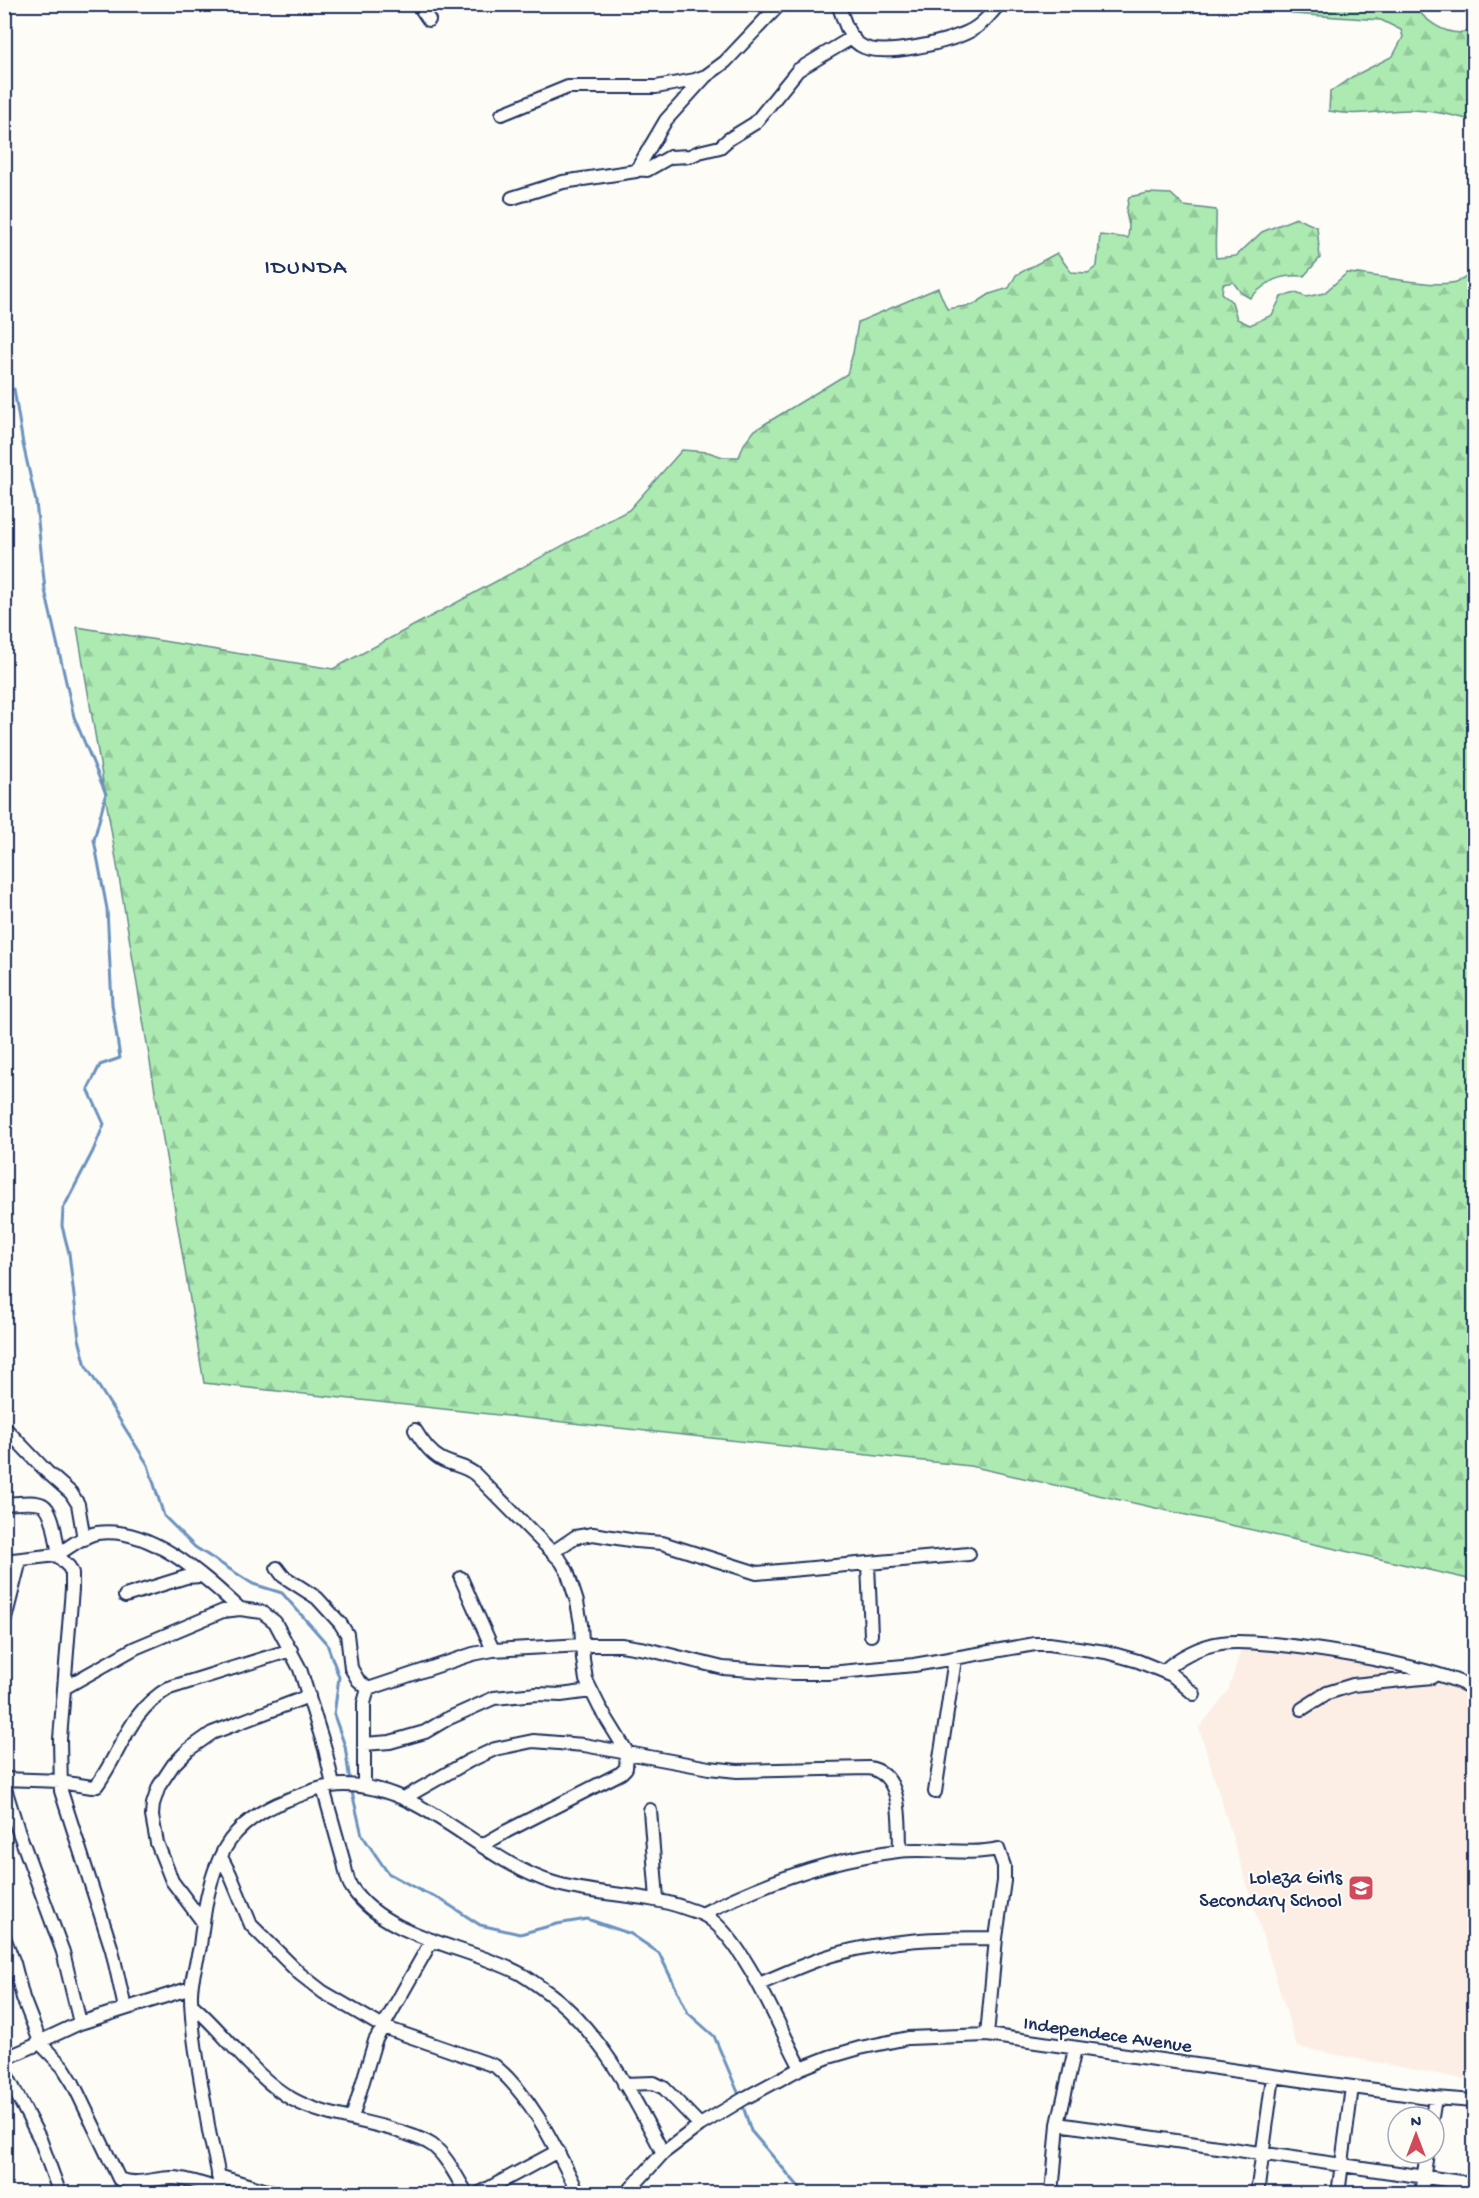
<svg xmlns="http://www.w3.org/2000/svg" width="1479" height="2198" font-family="'Gochi Hand',sans-serif">
<defs>
<pattern id="forest-firs" width="22" height="20" patternUnits="userSpaceOnUse" patternTransform="scale(1.5)"><rect width="22" height="20" fill="#aceab1"/><path d="M5 1l3.5 6h-7zM16 11l3.5 6h-7z" fill="#93c99b"/></pattern>
</defs>
<rect width="100%" height="100%" fill="#fdfcf7"/>
<filter id="ink" filterUnits="userSpaceOnUse"><feTurbulence type="fractalNoise" baseFrequency=".0167" numOctaves="2"/><feDisplacementMap in="SourceGraphic" scale="12" xChannelSelector="R" yChannelSelector="G"/><feConvolveMatrix kernelMatrix="1 2 1 2 8 2 1 2 1" color-interpolation-filters="sRGB"/></filter>
<g filter="url(#ink)">
<path fill="#fceee4" d="M1242,1646L1470,1681L1474,1693V2068L1463,2079L1297,2047L1199,1728L1228,1691Z"/>
<path fill="url(#forest-firs)" stroke="#648c88" stroke-width="1.5" d="M1285,5H1413C1428,23 1449,39 1473,30L1474,26V121C1453,115 1432,110 1409,110C1382,110 1356,117 1329,111L1330,92L1352,77L1393,56L1403,37L1401,30L1381,20L1293,14Z
M1148,193L1171,194L1184,206L1216,210C1217,226 1214,242 1216,258L1236,256L1262,232L1296,218L1317,227L1320,258L1304,276C1278,274 1268,281 1250,298L1241,293L1233,282L1223,284L1222,294L1232,302L1237,319L1250,325L1272,315L1281,297L1296,293L1306,297L1324,293L1347,273C1374,274 1438,290 1459,281C1465,279 1470,273 1474,270V1572L1473,1580L970,1466L204,1383L77,627L333,669L629,510L682,450L708,452L723,457H739L744,444L755,430L847,374L853,353L858,322L938,288L947,309L973,305L990,294L1009,288L1016,275L1057,253L1071,272L1088,273L1097,266L1100,235L1128,238L1129,226L1126,212L1129,197Z"/>
<g fill="none" stroke-linecap="round" stroke-linejoin="round">
<path stroke="#6a92bd" stroke-width="3" d="M14,389L23,444L36,502L45,590L74,717L106,794L94,840L107,909L112,1004L120,1058L100,1065L88,1089L104,1124L93,1151L63,1209L62,1226L69,1253L79,1339L86,1366L148,1465L164,1516L195,1547L253,1584L282,1593L327,1644L339,1677L334,1715L345,1746L350,1782
M351,1788L362,1835L388,1873L419,1890L440,1899L480,1925L520,1934L557,1924L587,1919L631,1934L659,1953L688,2013L714,2036L740,2097
M742,2103L751,2131L805,2194"/>
<g stroke="#1b2f5e" stroke-width="16">
<path id="minor" d="M418,4L429,20
M838,4C843,17 848,38 860,45C880,59 947,42 968,32C981,26 990,15 999,4
M502,114L568,87H656L695,80L706,76L725,62L780,4
M638,169L647,170L670,157L690,156L699,152L720,147L729,139L755,123L798,70L853,37
M512,198L563,182L636,171L666,120L705,77
M4,1427L47,1472L71,1493L78,1504L84,1539
M415,1430C421,1440 430,1453 441,1459C453,1466 465,1465 476,1475L561,1561L567,1571L577,1602L581,1624L583,1659L586,1680L600,1708L627,1752L626,1768L621,1773L507,1831L481,1846
M4,1504C15,1504 33,1500 43,1505C54,1511 56,1542 59,1554
M553,1552L575,1537L593,1534L636,1541L662,1543L757,1573L969,1554
M57,1555C68,1548 84,1535 97,1533C150,1525 204,1576 240,1609
M4,1561L57,1555L69,1567L72,1573V1589L60,1739L61,1791L112,1950L125,2008
M868,1564L871,1635
M277,1568L283,1576L317,1598L340,1623L347,1634L351,1668L358,1680L368,1689
M461,1578L493,1650
M125,1596L186,1577L201,1576
M4,1623L20,1560
M1164,1671C1178,1657 1201,1646 1221,1643C1261,1636 1444,1666 1474,1690
M64,1688L135,1648L223,1611L240,1609L262,1612L275,1622L300,1669L325,1749L333,1785
M1302,1709L1327,1693L1353,1685L1432,1677
M364,1744L390,1742L425,1732L447,1719L494,1698L537,1694L561,1695L591,1691
M4,1779L60,1781
M60,1782L92,1787L97,1785C123,1749 128,1712 169,1688L291,1650
M4,1785L17,1827L63,1952L80,2023
M364,1786V1703L368,1689L473,1654L493,1650L583,1645H621L646,1649L723,1668L793,1673H830L914,1665L1035,1644H1049L1106,1652L1138,1661L1172,1675L1194,1694
M323,1788C330,1813 337,1838 344,1863C346,1871 347,1882 352,1888C385,1938 471,1947 521,1974C528,1978 536,1984 543,1989C597,2025 634,2097 663,2153
M935,1792L955,1659
M404,1798L469,1761L495,1749L533,1741L584,1745L709,1768L737,1771L869,1768C904,1774 899,1824 900,1850
M650,1810L657,1899
M221,1857L230,1874L251,1925L300,1974L323,1992L383,2027L495,2066C534,2099 556,2149 579,2194
M702,1914C763,1883 829,1859 898,1851C931,1847 966,1856 998,1849L1004,1866V1881L996,1938L987,2035
M202,1921L172,1881L157,1843L152,1816L153,1804L159,1786L173,1765L188,1750L212,1733L309,1696
M4,1937L14,1963L23,1998L39,2039V2042L36,2045L4,2059
M759,1984C784,1974 810,1961 836,1954C891,1939 939,1938 996,1938
M191,1988L80,2023L39,2042L63,2067L73,2083L119,2179C137,2187 156,2177 174,2178C190,2179 205,2185 220,2190
M191,2004C226,2033 252,2076 292,2099C322,2116 364,2120 398,2131C409,2135 422,2138 432,2145C447,2156 457,2178 467,2194
M4,2070L40,2139L60,2194
M624,2084L654,2083L664,2088L700,2125
M1432,2117L1435,2098
M352,2118L375,2041L432,1940
M1058,2124L1474,2184
M218,2176L277,2194
M219,2194C221,2172 211,2147 208,2125C202,2084 192,2041 191,1998C190,1980 197,1963 200,1946C204,1912 208,1878 225,1848C238,1825 263,1809 287,1800C305,1793 325,1785 344,1785C425,1785 480,1861 554,1883C597,1896 643,1893 685,1908C693,1911 702,1913 709,1918C747,1946 778,2026 801,2068
M478,2194L558,2151
M626,2194L663,2153L700,2125L745,2098L801,2068L829,2057L860,2048L908,2038L987,2035L1308,2081L1435,2098L1474,2101
M1052,2194L1058,2124L1075,2049
M1257,2194L1273,2077
M1338,2194L1352,2087
M1421,2194L1427,2153"/>
</g>
<use href="#minor" stroke="#fdfcf7" stroke-width="12"/>
</g>
</g>
<defs>
<g id="school-square" transform="scale(1.35)"><rect x="-9" y="-9" width="18" height="18" rx="4" fill="#d1495b" stroke="#fdfcf7"/><path d="M0-5L7-2L0 1L-7-2ZM-4 1L0 2.5L4 1V4Q0 6-4 4Z" fill="#fff"/></g>
</defs>
<g fill-rule="evenodd">
<use href="#school-square" x="1361" y="1888"/>
</g>
<g text-anchor="middle" stroke-width="4.5" stroke-linejoin="round" paint-order="stroke">
<g font-size="20" fill="#1b2f5e" stroke="#fdfcf7" text-anchor="end">
<text x="1342" y="1883">Loleza Girls<tspan x="1342" dy="23">Secondary School</tspan></text>
</g>
<g font-size="20" fill="#1b2f5e" stroke="#fdfcf7">
<text transform="translate(1108 2033) rotate(8)" y="7">Independece Avenue</text>
</g>
<g font-size="22" letter-spacing="1.5" fill="#1b2f5e" stroke="#fdfcf7">
<text x="306" y="273">IDUNDA</text>
</g>
</g>
<rect width="1479" height="2198" fill="none" stroke="#fdfcf7" stroke-width="24"/>
<rect x="12" y="12" width="1455" height="2174" fill="none" stroke="#1b2f5e" stroke-width="2" filter="url(#ink)"/>
<g transform="translate(1416 2135)"><circle r="28" fill="#fdfcf7" stroke="#a3aaba" stroke-width="1.5"/>
<path d="M0-4.5L10 22L0 15L-10 22Z" fill="#d1495b"/>
<text y="-9" font-size="16" font-weight="bold" text-anchor="middle" fill="#1b2f5e">N</text>
</g>
</svg>
